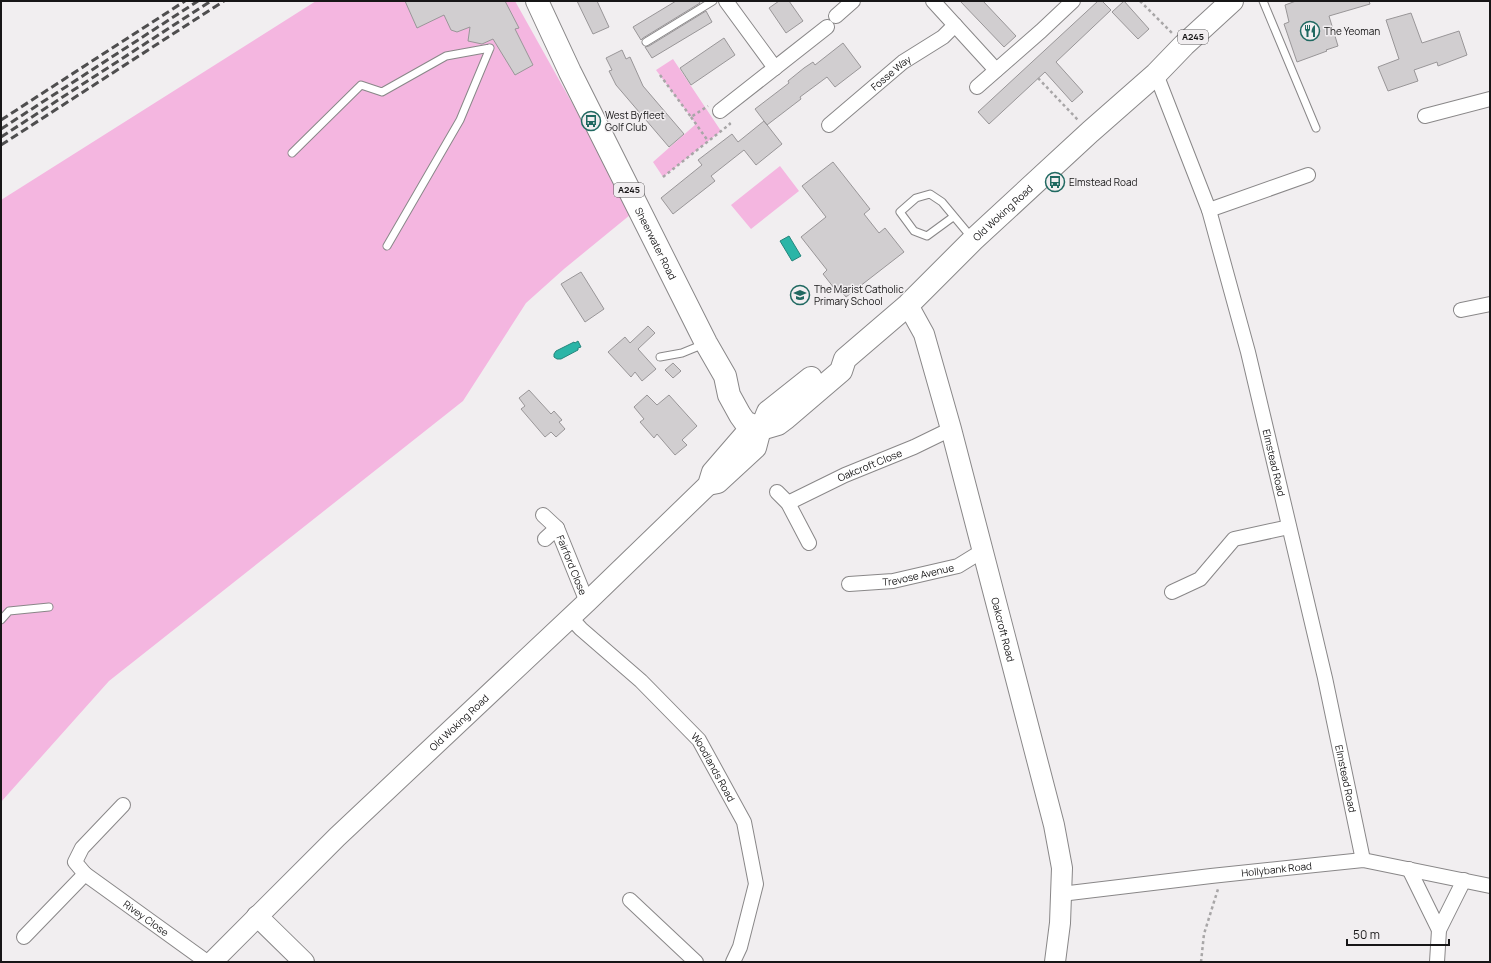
<svg xmlns="http://www.w3.org/2000/svg" width="1491" height="963" font-family="Manrope,sans-serif">
<rect width="100%" height="100%" fill="#f1eef0"/>
<path fill="#f4b6e0" d="M316,1H515L586,128L630,215L564,269L526,303L463,401L109,681L1,802V200Z
M673,59L721,131L663,177L653,162L696,124L656,70Z
M780,166L799,191L751,229L731,205Z"/>
<path fill="#2bb5a7" stroke="#25857c" d="M789,236L801,256L792,261L780,241Z
M578,341L581,347L578,348V350L561,359H557L554,357V354L556,351L574,342L575,343Z"/>
<path fill="#d1ced0" stroke="#999698" d="M405,1H505L519,28L515,29L533,65L515,75L493,39L482,44L468,41L470,27L457,32L451,30L444,15L417,28Z
M577,1H597L609,27L593,34Z
M676,1H699L700,3L643,38L641,40L633,27Z
M779,1H789L803,21L786,33L769,8Z
M960,1H983L1016,36L1004,47Z
M1098,1H1102L1111,10L1056,62L1083,92L1072,102L1045,72L989,124L978,112Z
M1124,1L1149,29L1138,39L1112,12Z
M1296,1H1369L1370,4L1329,16L1338,46L1326,50L1327,51L1297,62L1284,24L1289,22L1285,5Z
M706,11L712,22L652,58L645,47L649,46Z
M1411,13L1422,43L1459,31L1467,55L1438,66L1437,62L1414,70L1418,81L1388,91L1378,67L1399,59L1386,20Z
M724,38L735,55L691,85L680,68Z
M843,43L861,67L835,87L827,77L800,97L801,99L767,125L755,109L789,83L788,81L804,68L813,62L815,65Z
M622,50L626,59L630,57L643,86L684,134L669,147L616,85L609,71L612,70L606,58Z
M764,121L782,144L756,165L744,150L711,176L715,181L673,214L661,198L702,165L698,160L732,134L738,142Z
M833,162L870,209L864,214L879,233L885,228L904,252L846,297L841,291L838,293L823,274L827,270L801,237L826,217L802,186Z
M581,272L604,309L585,322L561,284Z
M648,326L655,333L638,349L656,369L642,381L635,372L631,377L608,352L625,337L630,343Z
M673,363L681,371L673,378L665,370Z
M529,390L551,414L554,411L562,420L559,422L565,429L556,437L551,432L545,437L521,409L525,406L519,398Z
M647,395L657,405L669,395L697,426L682,440L687,445L675,455L657,434L654,438L640,422L644,419L634,407Z"/>
<g fill="none" stroke-linecap="round" stroke-linejoin="round">
<g stroke="#898788" stroke-width="9">
<path id="lane" d="M1263,1L1316,128
M646,42L713,1
M292,153L361,85L382,92L446,56L490,48
M953,217L927,236L914,231L900,212L916,198L930,194L942,202L972,238
M387,246L460,120L490,48
M660,357L682,353L704,344
M1,620L9,611L49,607"/>
</g>
<g stroke="#898788" stroke-width="16">
<g id="street">
<path d="M726,1L775,68"/>
<path d="M933,1L996,70"/>
<path d="M836,16L853,1"/>
<path id="s1" d="M1156,74L1209,210L1248,352L1325,678L1363,860"/>
<path d="M977,87L1041,31L1073,1"/>
<path d="M720,111L827,27"/>
<path d="M1425,116L1490,99"/>
<path id="s2" d="M829,125L903,62L943,37L955,25"/>
<path d="M1209,210L1308,175"/>
<path d="M1461,310L1490,304"/>
<path d="M777,492L788,503L809,543"/>
<path id="s3" d="M788,503L845,475L914,447L951,429"/>
<path id="s4" d="M543,515L557,528L587,602"/>
<path d="M545,539L557,528"/>
<path id="s5" d="M849,584L893,581L958,566L984,550"/>
<path d="M1172,592L1200,579L1234,539L1289,527"/>
<path id="s6" d="M570,617L581,629L641,681L699,740L744,822L756,884L740,947L733,962"/>
<path d="M1409,869L1439,930"/>
<path d="M85,874L75,862L82,848L123,805"/>
<path id="s7" d="M1061,894L1211,876L1363,860L1490,886"/>
<path d="M630,900L696,962"/>
<path id="s8" d="M24,937L85,874L207,962"/>
<path d="M1437,962L1439,930L1464,880"/>
</g>
</g>
<g stroke="#898788" stroke-width="22">
<g id="secondary">
<path id="s9" d="M908,305L924,334L951,429L1054,825L1062,868L1060,923L1055,962"/>
<path d="M708,485L718,483L756,448L761,429"/>
<path d="M257,916L304,962"/>
<path id="s10" d="M212,962L337,837L587,602L708,485L712,472L744,435L761,429"/>
</g>
</g>
<g stroke="#898788" stroke-width="24">
<g id="primary">
<path id="s11" d="M537,1L570,72L706,343L725,376L729,395L740,415L745,422L761,429"/>
<path id="s12" d="M761,429L778,424L786,418L841,371L845,359L908,305L973,240L1090,132L1156,74L1184,45L1232,1"/>
<path d="M761,429L768,412L811,378"/>
</g>
</g>
<path stroke="#a8a6a7" stroke-width="2.5" stroke-dasharray="3 3" stroke-linecap="butt" d="M1140,1L1172,33
M660,75L691,117L708,106
M1038,78L1078,120
M691,117L708,141
M663,177L730,124L727,121
M1201,962L1204,934L1218,889"/>
<use href="#lane" stroke="#fff" stroke-width="7"/>
<use href="#street" stroke="#fff" stroke-width="14"/>
<use href="#secondary" stroke="#fff" stroke-width="20"/>
<use href="#primary" stroke="#fff" stroke-width="22"/>
<path stroke="#4f4e4f" stroke-width="3" stroke-dasharray="8 4" stroke-linecap="butt" d="M1,120L185,1
M1,129L198,1
M1,137L211,1
M1,145L224,1"/>
</g>
<defs>
<g id="restaurant-ring" transform="scale(1)"><circle r="9.5" fill="#f1eef0" stroke="#206961" stroke-width="1.5"/><path d="M-5-6h1v4h1v-4h1v4h1v-4h1v5L-1.5 .5V6h-2V.5L-5-1ZM5-6V6H3V1.5H1.5Q1.5-4 5-6Z" fill="#206961"/></g>
<g id="bus-ring" transform="scale(1)"><circle r="9.5" fill="#f1eef0" stroke="#206961" stroke-width="1.5"/><path d="M-5-6H5V4H4V6H2V4H-2V6H-4V4H-5ZM-3.5-4V0h7V-4ZM-3.5 1.2v1.5H-2V1.2ZM2 1.2v1.5H3.5V1.2Z" fill="#206961"/></g>
<g id="school-ring" transform="scale(1)"><circle r="9.5" fill="#f1eef0" stroke="#206961" stroke-width="1.5"/><path d="M0-5L7-2L0 1L-7-2ZM-4 1L0 2.5L4 1V4Q0 6-4 4Z" fill="#206961"/></g>
</defs>
<g fill-rule="evenodd">
<use href="#restaurant-ring" x="1310" y="31"/>
<use href="#bus-ring" x="591" y="121"/>
<use href="#bus-ring" x="1055" y="182"/>
<use href="#school-ring" x="800" y="295"/>
</g>
<g text-anchor="middle" stroke-width="3" stroke-linejoin="round" paint-order="stroke">
<g fill="#f1eef0" stroke="#585758" stroke-width="1">
<rect x="1178" y="30" width="30" height="14" rx="3"/>
<rect x="614" y="183" width="30" height="14" rx="3"/>
</g>
<g font-size="9" font-weight="bold" fill="#171617">
<text x="1193" y="40">A245</text>
<text x="629" y="193">A245</text>
</g>
<g font-size="10" fill="#171617" stroke="#f1eef0" text-anchor="start">
<text x="1324" y="35">The Yeoman</text>
<text x="605" y="119">West Byfleet<tspan x="605" dy="12">Golf Club</tspan></text>
<text x="1069" y="186">Elmstead Road</text>
<text x="814" y="293">The Marist Catholic<tspan x="814" dy="12">Primary School</tspan></text>
</g>
<g font-size="10" fill="#171617" stroke="#f1eef0">
<text dy="4" stroke="none"><textPath href="#s2" startOffset="81">Fosse Way</textPath></text>
<text dy="4" stroke="none"><textPath href="#s12" startOffset="328">Old Woking Road</textPath></text>
<text dy="4" stroke="none"><textPath href="#s11" startOffset="270">Sheerwater Road</textPath></text>
<text dy="4" stroke="none"><textPath href="#s1" startOffset="407">Elmstead Road</textPath></text>
<text dy="4" stroke="none"><textPath href="#s3" startOffset="90">Oakcroft Close</textPath></text>
<text dy="4" stroke="none"><textPath href="#s4" startOffset="59">Fairford Close</textPath></text>
<text dy="4" stroke="none"><textPath href="#s5" startOffset="70">Trevose Avenue</textPath></text>
<text dy="4" stroke="none"><textPath href="#s9" startOffset="339">Oakcroft Road</textPath></text>
<text dy="4" stroke="none"><textPath href="#s10" startOffset="344">Old Woking Road</textPath></text>
<text dy="4" stroke="none"><textPath href="#s6" startOffset="209">Woodlands Road</textPath></text>
<text dy="4" stroke="none"><textPath href="#s1" startOffset="731">Elmstead Road</textPath></text>
<text dy="4" stroke="none"><textPath href="#s7" startOffset="217">Hollybank Road</textPath></text>
<text dy="4" stroke="none"><textPath href="#s8" startOffset="163">Rivey Close</textPath></text>
</g>
</g>
<rect width="1491" height="963" fill="none" stroke="#171617" stroke-width="4"/>
<path d="M1347 939v6h102v-6" fill="none" stroke="#171617" stroke-width="2"/>
<text x="1353" y="939" font-size="12" fill="#171617" stroke="#f1eef0" stroke-width="3" paint-order="stroke">50 m</text>
</svg>
